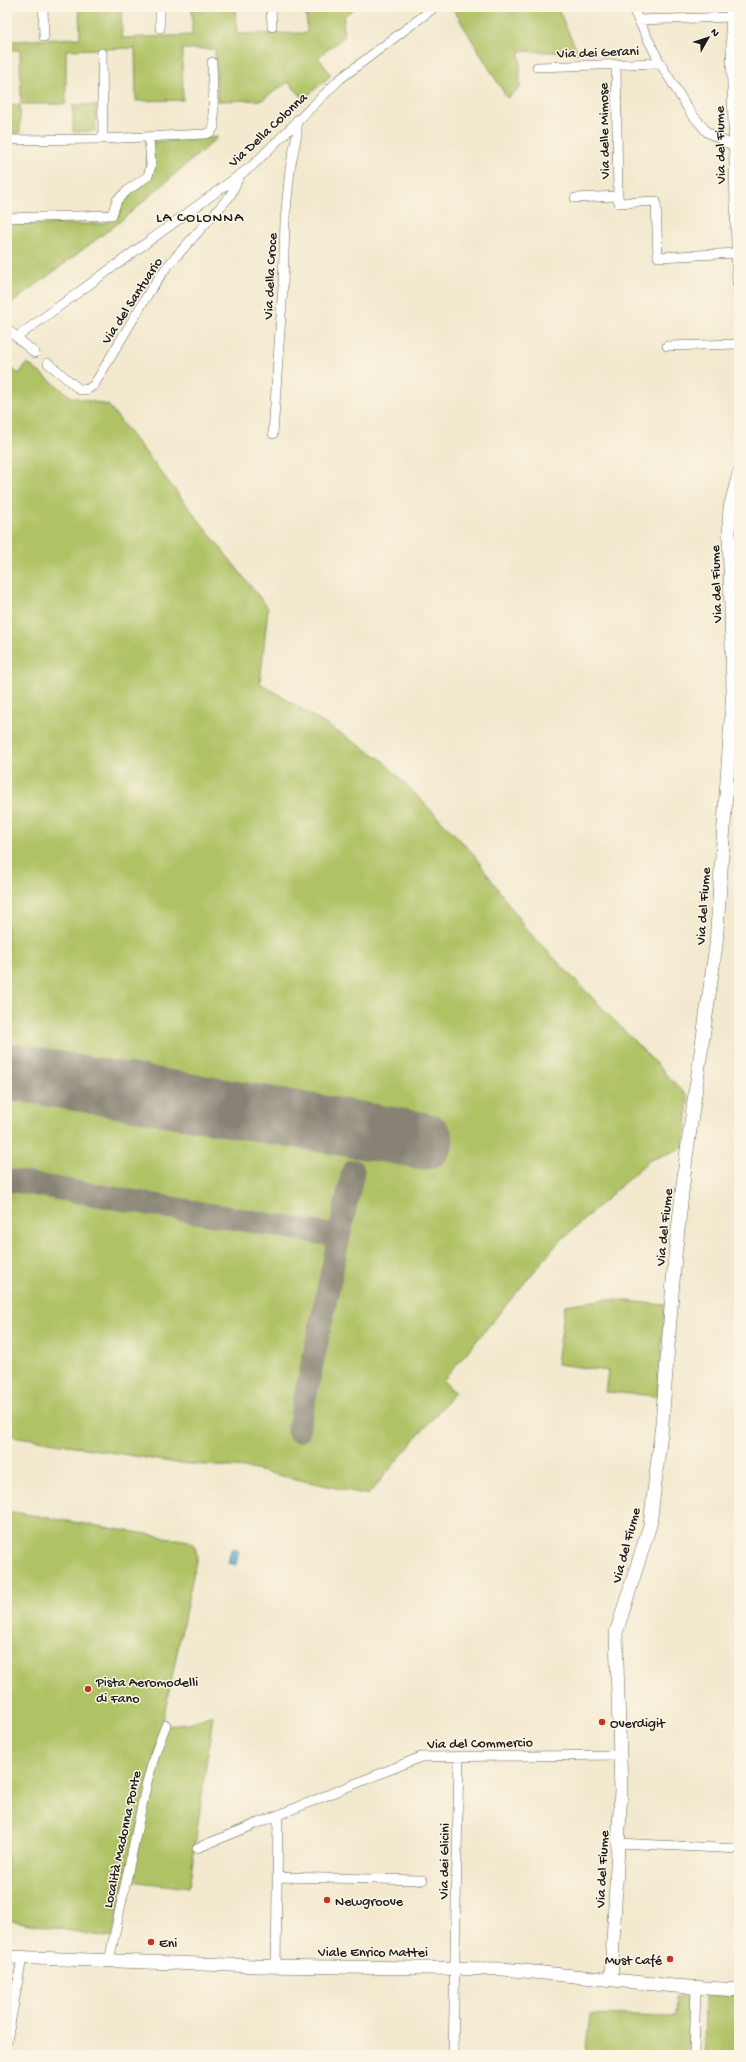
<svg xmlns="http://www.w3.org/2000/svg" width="746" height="2062" font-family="'Gochi Hand',sans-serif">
<rect width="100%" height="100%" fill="#fcf5e5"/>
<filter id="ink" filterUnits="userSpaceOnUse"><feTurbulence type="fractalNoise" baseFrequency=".025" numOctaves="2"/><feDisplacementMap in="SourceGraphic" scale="8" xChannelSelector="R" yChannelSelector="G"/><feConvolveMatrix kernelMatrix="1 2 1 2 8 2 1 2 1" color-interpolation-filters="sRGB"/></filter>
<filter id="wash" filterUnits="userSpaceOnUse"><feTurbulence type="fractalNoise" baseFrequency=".012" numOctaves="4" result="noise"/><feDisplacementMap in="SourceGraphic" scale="16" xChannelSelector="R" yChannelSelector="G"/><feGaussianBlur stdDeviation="0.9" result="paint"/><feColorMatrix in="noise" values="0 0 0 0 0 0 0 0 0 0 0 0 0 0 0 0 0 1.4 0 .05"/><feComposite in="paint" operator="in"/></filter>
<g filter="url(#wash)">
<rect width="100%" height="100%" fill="#f2e9ce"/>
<path fill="#afc265" stroke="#666f40" d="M7,7H10L11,41L80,38L79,7H121L122,38L192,35V7H235L237,34L307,33L306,7H356L344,16L343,38L318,57L331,75L304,99L288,82L262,100L217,101L215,49H182L183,100L136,101L135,48L66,50V104H21L20,50H7Z
M452,7H557L578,53L520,51V88L507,98Z
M7,105H20V133L7,134Z
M73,105H96L95,131L73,132Z
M218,137L122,220L7,307V224H103L113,219L131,191L138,189L146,176L148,142Z
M27,363L72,397L108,405L268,608L260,683L381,759L471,851L527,930L688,1097L685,1147L648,1161L557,1244L443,1381L455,1392L368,1495L246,1468L176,1463L7,1435V365L19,374Z
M606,1299L665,1305L658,1396L605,1392L608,1371L557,1364L565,1305Z
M7,1511L189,1541L195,1546L197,1556L162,1725L189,1723L213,1715L189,1888L131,1881L161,1730L112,1938L7,1920Z
M705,1995L739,1996V2055H704Z
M690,1996L688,2055H585L590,2014L675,2016L676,1997Z"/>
<path fill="#59a4d1" stroke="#3a6076" d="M235,1548L239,1551L236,1565L228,1563L231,1550Z"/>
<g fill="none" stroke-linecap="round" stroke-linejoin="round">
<path stroke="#878275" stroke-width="23" d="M7,1180L338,1236
M298,1431L353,1171"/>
<path stroke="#878275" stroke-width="57" d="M7,1071L425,1141"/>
</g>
</g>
<g filter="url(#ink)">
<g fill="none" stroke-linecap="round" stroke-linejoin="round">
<g stroke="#67645a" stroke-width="10">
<path id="street" d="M43,7L44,37
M160,7V28
M271,7L272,27
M632,7L660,63L690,112L707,132L735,147
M638,20L732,17
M102,53L103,139
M616,65L618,196
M537,67L660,63
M7,140L103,139L205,134L211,132L214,127L212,62
M575,198L618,196L619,203L656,201L658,257L738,253
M7,218L112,215L117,200L128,190L148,176L151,166L149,137
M7,329L35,353
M17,337L252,166L340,79L435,7
M667,346L739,344
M48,363L80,390L88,389L94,385L151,289L166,268L230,196L239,177
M273,434L283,286L285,221L290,169L297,134V120
M618,1843L739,1849
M197,1848L421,1757L621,1755
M277,1877L423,1880
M109,1961L147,1782L156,1751L166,1725
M276,1967L278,1815
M7,2041L22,1958
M453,2055L459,1756
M694,2055L696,1987"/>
</g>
<g stroke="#67645a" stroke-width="14">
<path id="secondary" d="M732,7L739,283
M7,1957L256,1966L503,1969L674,1986L739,1990
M611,1980L621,1790L616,1633L650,1525L662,1424L675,1256L686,1158L716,945L733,690L729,525L730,508L739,474"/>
</g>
<use href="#street" stroke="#fff" stroke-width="9"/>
<use href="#secondary" stroke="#fff" stroke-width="13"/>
</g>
</g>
<g fill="#c8321e" stroke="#fcf5e5" stroke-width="1.5">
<circle cx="88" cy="1689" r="4"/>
<circle cx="602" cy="1722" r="4"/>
<circle cx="327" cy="1900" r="4"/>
<circle cx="151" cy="1942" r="4"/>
<circle cx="670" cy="1959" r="4"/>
</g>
<g text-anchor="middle" stroke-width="3" stroke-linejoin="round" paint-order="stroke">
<g font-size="14" fill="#1c1c1c" stroke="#fcf5e5">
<text transform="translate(598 51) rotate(-2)" y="5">Via dei Gerani</text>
<text transform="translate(267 129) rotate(-43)" y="5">Via Della Colonna</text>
<text transform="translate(603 131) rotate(-91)" y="5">Via delle Mimose</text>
<text transform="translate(719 145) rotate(-91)" y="5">Via del Fiume</text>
<text transform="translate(269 276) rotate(-87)" y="5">Via della Croce</text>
<text transform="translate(131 300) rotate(-57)" y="5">Via del Santuario</text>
<text transform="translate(715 584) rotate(-92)" y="5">Via del Fiume</text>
<text transform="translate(702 906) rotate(-86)" y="5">Via del Fiume</text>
<text transform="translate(663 1227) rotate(-84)" y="5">Via del Fiume</text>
<text transform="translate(625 1545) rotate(-75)" y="5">Via del Fiume</text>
<text transform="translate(480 1742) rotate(-1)" y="5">Via del Commercio</text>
<text transform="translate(121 1839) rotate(-78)" y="5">Località Madonna Ponte</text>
<text transform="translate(443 1861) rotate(-89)" y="5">Via dei Glicini</text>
<text transform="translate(601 1869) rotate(-87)" y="5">Via del Fiume</text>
<text x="373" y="1956">Viale Enrico Mattei</text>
</g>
<g font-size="14" fill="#1c1c1c" stroke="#fcf5e5" text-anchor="start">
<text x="96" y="1686">Pista Aeromodelli<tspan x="96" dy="16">di Fano</tspan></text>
<text x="610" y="1727">Overdigit</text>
<text x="335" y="1905">Newgroove</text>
<text x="159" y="1947">Eni</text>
<text x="662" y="1964" text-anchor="end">Must Café</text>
</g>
<g font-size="15" letter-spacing="1" fill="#1c1c1c" stroke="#fcf5e5">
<text x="200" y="221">LA COLONNA</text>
</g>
</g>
<rect width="746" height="2062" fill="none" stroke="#fcf5e5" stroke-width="24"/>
<g transform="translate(708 38) rotate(51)" stroke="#fcf5e5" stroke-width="3" paint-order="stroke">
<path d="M0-3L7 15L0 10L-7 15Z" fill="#1c1c1c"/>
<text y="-6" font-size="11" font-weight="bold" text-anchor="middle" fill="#1c1c1c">N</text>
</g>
</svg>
